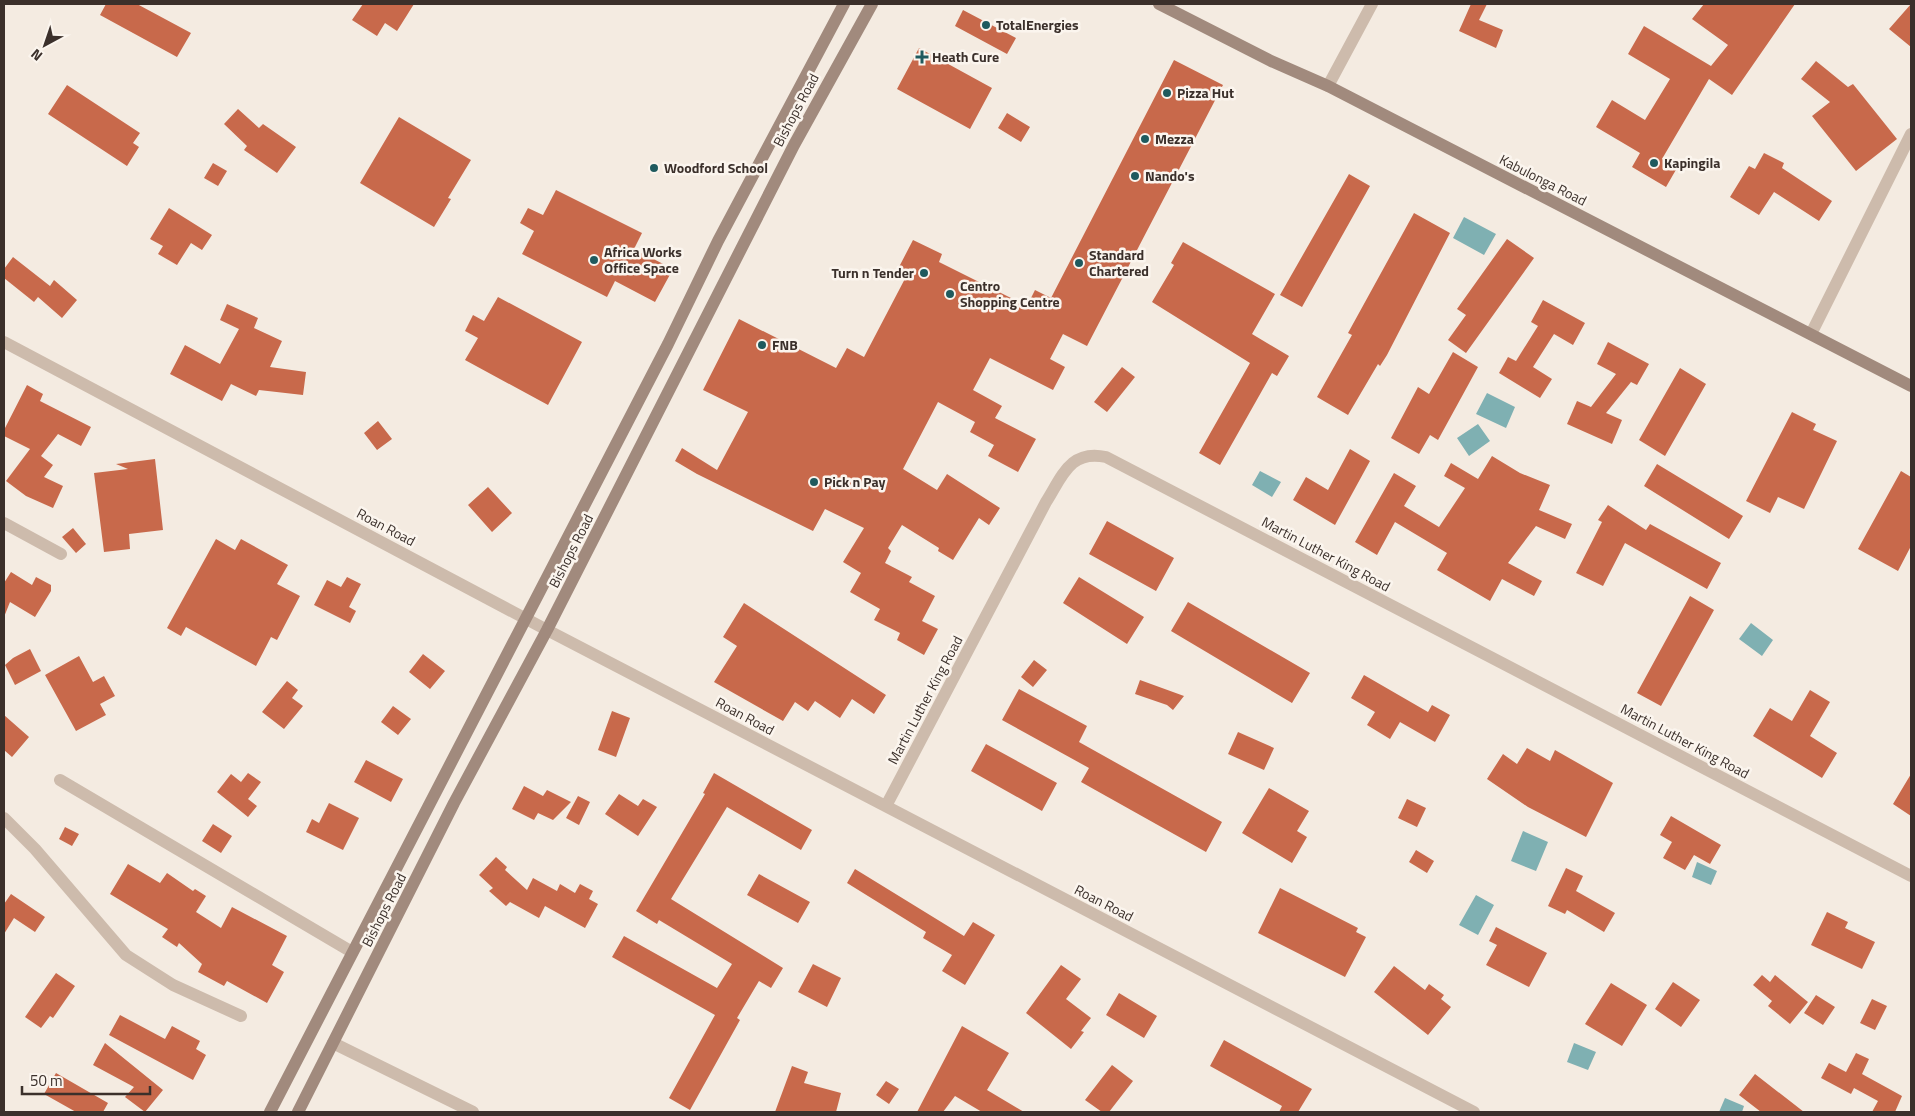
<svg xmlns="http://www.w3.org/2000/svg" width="1915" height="1116" font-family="'Titillium Web',sans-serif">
<rect width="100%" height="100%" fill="#f4ebe1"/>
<path fill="#7fb0b2" d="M1464,217L1496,234L1484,255L1453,238Z
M1487,393L1515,407L1506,428L1476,414Z
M1478,424L1490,441L1469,456L1457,438Z
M1260,471L1281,482L1272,497L1252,485Z
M1751,623L1773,640L1762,656L1739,639Z
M1523,831L1548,842L1536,871L1511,861Z
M1697,862L1717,871L1711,885L1692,877Z
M1476,895L1494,905L1478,935L1459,925Z
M1574,1043L1596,1052L1588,1070L1567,1062Z
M1725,1098L1744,1106L1742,1112H1719Z"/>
<path fill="#c8694b" d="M106,4H137L191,33L177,57L100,15Z
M363,4H414L397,31L385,23L377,36L352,20Z
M1471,4H1487L1479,20L1503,30L1496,48L1459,31Z
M1704,4H1795L1732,95L1709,79L1662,159L1677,168L1666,187L1632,167L1640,153L1596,127L1612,100L1645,120L1670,79L1628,54L1644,26L1711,66L1728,45L1692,19Z
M1911,4V47L1889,29Z
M963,10L1016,38L1007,54L955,26Z
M919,48L992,88L970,129L897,89Z
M1174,60L1223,85L1087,346L1063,334L1050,359L1065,367L1053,390L990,358L973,390L1002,406L995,418L1036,439L1018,472L988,456L994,445L970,432L975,422L938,402L903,469L937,490L947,474L1000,508L989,525L979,518L953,560L938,551L939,548L902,525L888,548L891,551L885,563L912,577L909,582L935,596L922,621L938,629L924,655L897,640L900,633L874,620L880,609L850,592L861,573L843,562L864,528L825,509L813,531L697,474L675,461L682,448L717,470L748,412L703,390L739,319L836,368L847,348L864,357L909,271L899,267L913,240L942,254L939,262L1027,306L1035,290L1051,298Z
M1816,61L1848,87L1853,84L1897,139L1856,171L1812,116L1830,102L1801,79Z
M67,85L140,133L133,143L139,147L127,166L48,114Z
M238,109L259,128L263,124L296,147L277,173L244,150L247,146L224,124Z
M1007,113L1030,127L1021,142L998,128Z
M399,117L471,160L448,198L451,199L434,227L360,183Z
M1764,153L1784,163L1782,168L1832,201L1819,221L1774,192L1759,215L1730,197L1749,166L1755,169Z
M213,163L227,171L218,186L204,178Z
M1349,174L1370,186L1302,307L1280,295Z
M556,190L642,233L634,249L673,269L655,302L615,281L607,297L522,254L534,231L520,223L528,208L543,215Z
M169,208L212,235L202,250L191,243L177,265L158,254L163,246L150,239Z
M1414,213L1450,233L1387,355L1380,366L1378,364L1348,415L1317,397L1352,335L1348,333Z
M1507,239L1534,258L1466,353L1448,340L1466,315L1457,309Z
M1183,242L1275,294L1252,334L1289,356L1277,376L1272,373L1220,465L1199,453L1250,363L1152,302L1174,265L1171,263Z
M13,257L50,286L54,280L77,300L62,318L38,297L34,302L4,278V269Z
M498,297L582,342L548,405L465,360L478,338L465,331L473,315L484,321Z
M1543,300L1585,323L1573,345L1554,334L1533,367L1552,379L1540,398L1499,373L1508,357L1516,361L1538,326L1531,322Z
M227,304L258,318L254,328L282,341L270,367L306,372L303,395L259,390L256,396L231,384L222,401L170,374L185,345L220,364L239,329L220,320Z
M1608,342L1649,364L1637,385L1631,382L1606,413L1622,420L1612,444L1567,424L1577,401L1591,407L1616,374L1597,364Z
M1453,352L1478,367L1438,440L1430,435L1419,454L1391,438L1418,387L1429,394Z
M1122,367L1135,377L1107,412L1094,402Z
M1680,368L1706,384L1665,456L1639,440Z
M27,385L43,394L40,401L91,427L81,446L58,434L41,456L53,465L44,477L63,486L53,508L26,496L6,481L30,449L4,436V430Z
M1792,412L1816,424L1813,430L1837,441L1804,509L1778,497L1770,513L1746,501Z
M378,421L392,439L377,450L364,433Z
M1350,449L1370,461L1335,525L1293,500L1306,477L1328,490Z
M1492,456L1520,473L1550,485L1539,510L1572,524L1565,539L1536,526L1508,563L1542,581L1534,596L1502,579L1490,601L1437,570L1447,553L1395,522L1377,555L1355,542L1394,473L1416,486L1404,506L1439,527L1465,488L1444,476L1451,463L1478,479Z
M155,459L163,530L129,534L130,549L104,552L94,473L128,469L116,464Z
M1657,464L1743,516L1729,539L1644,486Z
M1901,471L1911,477V546L1898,571L1858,549Z
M488,487L512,513L492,532L468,505Z
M1608,505L1646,530L1650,524L1721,563L1707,589L1625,543L1603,586L1576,573L1602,522L1598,520Z
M1107,521L1174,558L1156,591L1089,554Z
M73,528L86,544L76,553L62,537Z
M216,539L235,550L241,539L288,565L277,584L300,596L277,640L271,637L256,666L186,627L181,636L167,628Z
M11,572L32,585L36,577L51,585V591L35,617L10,602L4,617V583Z
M347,577L361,584L349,607L356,611L350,623L314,605L327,580L341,587Z
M1079,577L1144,617L1127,644L1063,603Z
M1690,596L1714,610L1661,706L1637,693Z
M1188,602L1310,673L1292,703L1171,631Z
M744,603L886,695L874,714L852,699L840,718L815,701L808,711L795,702L783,721L714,682L737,646L723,637Z
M30,649L41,671L15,685L5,665L13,658Z
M423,654L445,671L430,689L409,672Z
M79,656L93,682L104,676L115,696L100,704L106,715L76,731L45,675Z
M1034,660L1047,670L1033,687L1021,677Z
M1364,675L1428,712L1432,705L1450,715L1435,742L1400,722L1390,739L1367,725L1375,712L1351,698Z
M1140,680L1184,696L1173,710L1167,705L1135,694Z
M287,681L298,690L292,698L303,706L284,729L262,712Z
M1019,689L1087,726L1079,742L1222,822L1206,852L1081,782L1089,768L1002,720Z
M1810,690L1830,702L1810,736L1837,753L1822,778L1753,736L1770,708L1792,721Z
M393,706L411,719L398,735L381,722Z
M612,711L630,718L616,757L598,750Z
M4,715L29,737L12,757L4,750Z
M1238,732L1274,748L1264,770L1228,754Z
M986,744L1057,783L1042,811L971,771Z
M1527,748L1550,761L1555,750L1613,783L1586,837L1528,807L1487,779L1503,754L1517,764Z
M366,760L403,779L391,802L354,782Z
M248,773L261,782L248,799L257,806L248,817L217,792L231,774L241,782Z
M714,773L812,830L801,850L727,807L671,899L783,968L771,988L759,981L737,1018L740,1020L690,1110L669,1098L715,1015L612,957L624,936L717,988L732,964L659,920L657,924L636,911L705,794L703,793Z
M1911,774V816L1893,804Z
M524,786L543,796L547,790L571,802L553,820L538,813L534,820L512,809Z
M1269,788L1309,811L1297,831L1307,837L1292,863L1242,833Z
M619,794L638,806L643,799L657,807L638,836L605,814Z
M578,796L590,802L579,825L566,818Z
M1407,799L1426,808L1417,827L1398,818Z
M329,803L359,818L343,850L306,832L312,819L319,823Z
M1671,816L1721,845L1710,864L1694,855L1685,870L1663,858L1672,842L1660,835Z
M213,824L232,836L221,853L202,841Z
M65,827L79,834L72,846L59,839Z
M1416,850L1434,861L1427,873L1409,862Z
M496,857L507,867L505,870L527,890L533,878L557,891L560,884L575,893L580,884L593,891L589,899L598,904L585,928L545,906L539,918L510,902L506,906L489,891L493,888L479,875Z
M128,864L160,883L167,873L193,891L195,889L206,896L196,912L221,928L232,907L287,936L272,965L284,972L267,1003L227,981L224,986L198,972L202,964L179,943L177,947L162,937L168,929L110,894Z
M1566,868L1583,876L1576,891L1615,913L1604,932L1567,910L1565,914L1548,906Z
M855,869L964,936L973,922L995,935L965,985L942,971L952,955L923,938L926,932L847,883Z
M759,874L810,902L798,923L747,895Z
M1280,888L1358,928L1356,932L1366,937L1345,977L1258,933Z
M11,894L45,917L35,932L14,918L4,934V904Z
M1827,912L1848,922L1845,928L1875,942L1862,969L1811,945Z
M1496,927L1547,953L1529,987L1486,965L1497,945L1489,941Z
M813,964L841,978L827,1007L798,992Z
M1061,965L1081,979L1066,999L1091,1018L1081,1031L1084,1032L1071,1049L1026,1013Z
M1394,966L1425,990L1429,984L1444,995L1441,999L1451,1007L1428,1035L1374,992Z
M56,973L75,986L53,1018L50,1016L41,1028L25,1017Z
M1762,975L1770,982L1775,975L1808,1002L1790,1024L1768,1006L1772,1001L1753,985Z
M1673,982L1700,1000L1681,1027L1655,1009Z
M1611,983L1647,1005L1622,1046L1585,1024Z
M1119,993L1157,1016L1144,1038L1106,1015Z
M1816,995L1835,1007L1823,1025L1804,1013Z
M1872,999L1887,1006L1875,1030L1860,1023Z
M120,1015L165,1039L172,1026L200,1041L196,1049L206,1055L193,1080L109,1035Z
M962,1026L1009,1053L987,1090L1024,1112H982L955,1096L943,1112H917Z
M1224,1040L1312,1089L1298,1112H1279L1282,1106L1210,1066Z
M105,1043L163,1090L145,1112L125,1097L134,1087L93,1065Z
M1856,1053L1869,1059L1862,1074L1902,1096L1895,1112H1872L1878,1101L1854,1088L1851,1094L1821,1078L1829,1063L1846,1072Z
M1112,1065L1133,1081L1109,1112H1102L1085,1100Z
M792,1066L808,1072L804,1083L841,1093L836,1112H775Z
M56,1073L108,1103L103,1112H76L44,1094Z
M1755,1074L1804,1112H1761L1739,1095Z
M886,1081L899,1089L889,1104L876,1095Z"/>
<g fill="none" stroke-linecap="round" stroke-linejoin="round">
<path stroke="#cdbbac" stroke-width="12" d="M1328,86L1372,4
M1811,334L1911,134
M4,342L547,630L1474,1112
M4,523L61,554
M60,780L352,952
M886,806L1046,502C1062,477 1070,449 1106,457L1911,876
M4,818L35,849L126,955L173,985L241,1016
M333,1043L473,1112"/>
<path stroke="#a18a7d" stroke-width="12" d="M1159,4L1271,61L1328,86L1911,386
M270,1112L668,344L718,241L844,4
M298,1112L454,803L547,630L794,145L872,4"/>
</g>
<g fill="#1f5a5e" stroke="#fbf5ee" stroke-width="2">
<circle cx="986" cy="25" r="5"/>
<path d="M919.5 49.5h5v5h5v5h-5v5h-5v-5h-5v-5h5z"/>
<circle cx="1167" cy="93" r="5"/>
<circle cx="1145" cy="139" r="5"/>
<circle cx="1654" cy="163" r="5"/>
<circle cx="654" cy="168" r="5"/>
<circle cx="1135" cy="176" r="5"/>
<circle cx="594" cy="260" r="5"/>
<circle cx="1079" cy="263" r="5"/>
<circle cx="924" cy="273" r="5"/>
<circle cx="950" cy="294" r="5"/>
<circle cx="762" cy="345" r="5"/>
<circle cx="814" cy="482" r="5"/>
</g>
<g text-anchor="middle" stroke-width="5" stroke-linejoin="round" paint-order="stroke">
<g font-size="14" font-weight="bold" fill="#3b302b" stroke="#fbf5ee" text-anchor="start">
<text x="996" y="30">TotalEnergies</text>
<text x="932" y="62">Heath Cure</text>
<text x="1177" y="98">Pizza Hut</text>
<text x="1155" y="144">Mezza</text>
<text x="1664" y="168">Kapingila</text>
<text x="664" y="173">Woodford School</text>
<text x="1145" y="181">Nando's</text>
<text x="604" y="257">Africa Works<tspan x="604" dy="16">Office Space</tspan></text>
<text x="1089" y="260">Standard<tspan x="1089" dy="16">Chartered</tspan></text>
<text x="914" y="278" text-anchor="end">Turn n Tender</text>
<text x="960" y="291">Centro<tspan x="960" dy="16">Shopping Centre</tspan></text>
<text x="772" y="350">FNB</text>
<text x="824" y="487">Pick n Pay</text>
</g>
<g font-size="14" fill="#3b302b" stroke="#fbf5ee">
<text transform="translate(796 110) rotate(-62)" y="5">Bishops Road</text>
<text transform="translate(1543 180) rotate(27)" y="5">Kabulonga Road</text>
<text transform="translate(386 527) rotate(28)" y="5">Roan Road</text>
<text transform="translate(571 551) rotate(-63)" y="5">Bishops Road</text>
<text transform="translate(1326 554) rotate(28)" y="5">Martin Luther King Road</text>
<text transform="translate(925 700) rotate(-62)" y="5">Martin Luther King Road</text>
<text transform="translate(745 716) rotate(28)" y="5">Roan Road</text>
<text transform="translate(1685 741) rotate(28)" y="5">Martin Luther King Road</text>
<text transform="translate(1104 903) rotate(27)" y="5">Roan Road</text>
<text transform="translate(384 910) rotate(-63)" y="5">Bishops Road</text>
</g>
</g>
<rect width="1915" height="1116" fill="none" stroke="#3b302b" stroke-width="10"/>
<g transform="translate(45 45) rotate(220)" stroke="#fbf5ee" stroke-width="4" paint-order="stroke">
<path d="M0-4L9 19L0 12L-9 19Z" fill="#3b302b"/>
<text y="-8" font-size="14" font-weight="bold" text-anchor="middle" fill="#3b302b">N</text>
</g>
<path d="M22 1086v8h128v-8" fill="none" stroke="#3b302b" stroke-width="2.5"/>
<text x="30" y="1086" font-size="15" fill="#3b302b" stroke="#fbf5ee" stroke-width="4" paint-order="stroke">50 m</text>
</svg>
